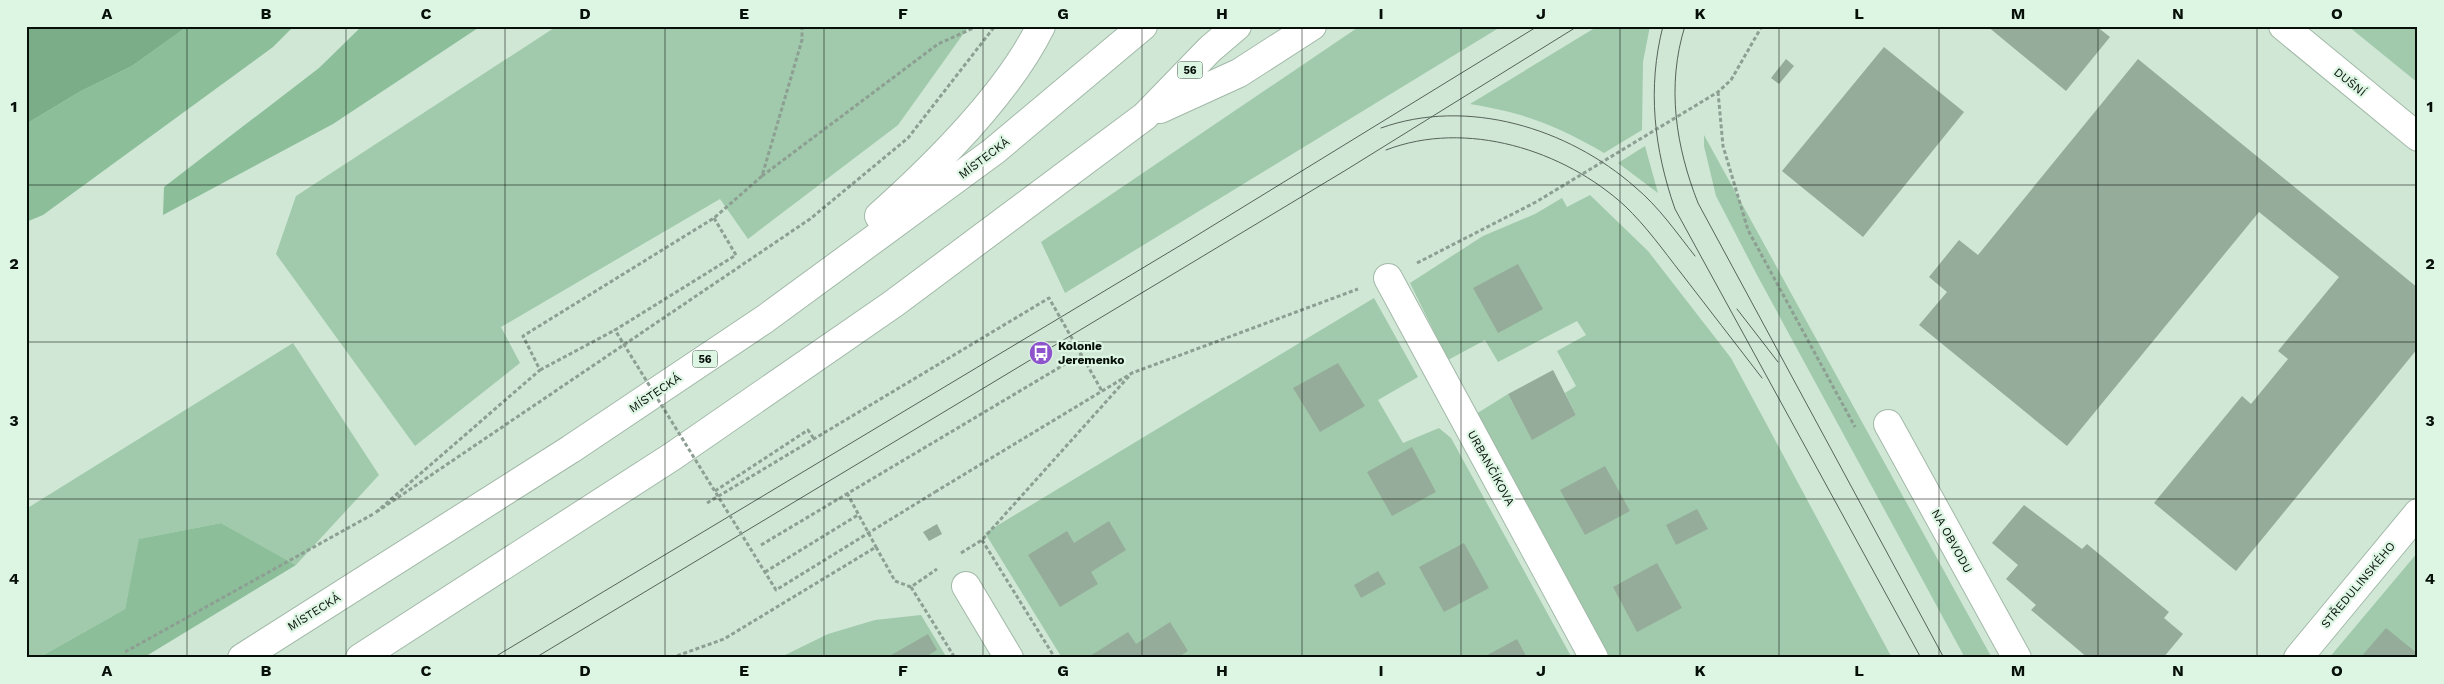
<svg xmlns="http://www.w3.org/2000/svg" width="2444" height="684" font-family="'Work Sans',sans-serif">
<rect width="100%" height="100%" fill="#d0e7d6"/>
<path fill="#a0caab" d="M557,26H969L898,125L748,239L720,199L501,327L520,363L415,446L276,254L296,196Z
M1360,26H1502L1065,293L1041,242Z
M1598,26H1650L1643,62L1642,130L1604,153C1557,125 1524,113 1470,104Z
M2348,26H2418V83Z
M1704,135L1992,658H1965L1757,275L1716,196L1704,146Z
M1645,146L1658,193L1618,163Z
M1590,195L1648,251L1731,358L1892,658H1610L1476,414L1508,394L1532,439L1576,415L1565,393L1576,386L1557,351L1586,335L1577,321L1498,362L1485,340L1448,360L1410,283L1483,236L1535,214L1562,198L1567,207Z
M1374,298L1418,377L1378,400L1403,443L1439,428L1451,438L1572,658H1062L985,533Z
M293,343L379,475L296,565L221,523L140,539L125,609L38,658H26V509Z
M2418,552V658H2329Z
M921,615L947,658H779L828,634L875,620Z"/>
<path fill="#8cbe9a" d="M188,26H294L273,47L43,215L26,222V124L81,91L132,66Z
M362,26H481L333,124L163,215L164,187L319,68Z
M221,523L296,565L143,658H38L125,609L139,539Z"/>
<path fill="#7bad89" d="M26,26H188L132,66L81,91L26,124Z"/>
<path fill="#96ac9b" d="M1987,26H2096L2110,37L2066,91Z
M1884,47L1964,112L1863,237L1782,171Z
M1786,59L1794,66L1779,84L1771,78Z
M2138,59L2418,288V348L2236,571L2154,503L2242,396L2251,404L2288,359L2278,351L2339,277L2259,212L2067,446L1919,325L1947,292L1929,277L1959,240L1978,255Z
M1518,264L1543,309L1498,333L1473,288Z
M1338,363L1365,406L1320,432L1293,388Z
M1553,370L1576,415L1532,440L1508,394Z
M1412,447L1436,492L1392,516L1367,472Z
M1605,466L1630,511L1585,535L1560,490Z
M2024,505L2082,549L2087,544L2169,612L2164,618L2183,634L2163,658H2088L2031,610L2036,605L2006,579L2018,565L1992,543Z
M1697,509L1708,529L1676,545L1666,525Z
M1109,521L1126,550L1091,572L1098,584L1060,607L1028,555L1067,531L1074,543Z
M937,524L942,534L929,541L923,532Z
M1464,543L1489,588L1444,612L1419,567Z
M1657,563L1682,608L1637,632L1613,587Z
M1378,571L1386,584L1361,598L1354,585Z
M1170,622L1188,651L1177,658H1091L1090,656L1128,632L1136,644Z
M2386,628L2418,654V658H2360Z
M928,634L937,650L927,656L928,658H886Z
M1517,639L1527,658H1482Z"/>
<g fill="none" stroke-linecap="round" stroke-linejoin="round">
<g stroke="#a2b9a8" stroke-width="30">
<path id="minor" d="M2283,26L2418,137
M1388,278L1594,658
M1888,424L2017,658
M966,586L1009,658
M2298,658L2418,513"/>
</g>
<g stroke="#a2b9a8" stroke-width="30">
<path id="highway" d="M1160,109L1239,73L1312,26
M879,216C936,165 1007,95 1041,26
M242,658L571,449L765,319L994,151L1143,26
M360,658L673,456L893,304L1145,116L1210,49L1237,26"/>
</g>
<path stroke="#8d9f92" stroke-width="3" stroke-dasharray="4 2.5" stroke-linecap="butt" d="M802,26V40L762,176L714,218L523,336L540,370L375,513L810,219L908,138L995,26
M1718,92L1723,146L1748,230L1855,427
M762,176L938,44L978,26
M1417,263L1536,202L1718,92L1731,80L1762,26
M540,370L615,330
M715,491L808,430L814,439
M935,492L1132,373L1358,289
M847,493L876,547
M707,503L1049,298L1102,391
M982,540L1055,658
M761,545L1082,354
M961,553L982,540L1130,375
M765,572L858,515
M911,587L955,658
M125,652L375,513
M671,658L724,639L876,547L895,581L911,587L937,569"/>
<use href="#minor" stroke="#fff" stroke-width="28"/>
<use href="#highway" stroke="#fff" stroke-width="28"/>
<path stroke="#566459" stroke-width="1" d="M1663,26C1647,88 1654,149 1675,209L1921,658
M1685,26C1666,86 1676,147 1698,203L1944,658
M1381,128C1467,97 1568,128 1635,187C1659,207 1676,232 1695,256
M1386,150C1466,119 1564,150 1625,206C1646,226 1663,250 1681,273C1708,308 1735,343 1762,378
M1737,309L1778,362
M493,658L1191,239L1538,26
M535,658L1346,170L1578,26"/>
<path stroke="#8d9f92" stroke-width="3" stroke-dasharray="4 2.5" stroke-linecap="butt" d="M714,218L736,255L615,330L776,590L935,492"/>
</g>
<path fill="none" stroke="#070f09" stroke-width="1" stroke-opacity="0.55" d="M187,26V658M346,26V658M505,26V658M665,26V658M824,26V658M983,26V658M1142,26V658M1302,26V658M1461,26V658M1620,26V658M1779,26V658M1939,26V658M2098,26V658M2257,26V658M26,185H2418M26,342H2418M26,499H2418"/>
<defs>
<g id="bus-disc" transform="scale(1.25)"><circle r="9.5" fill="#8d54cc" stroke="#ddf5e3"/><path d="M-5-6H5V4H4V6H2V4H-2V6H-4V4H-5ZM-3.5-4V0h7V-4ZM-3.5 1.2v1.5H-2V1.2ZM2 1.2v1.5H3.5V1.2Z" fill="#fff"/></g>
</defs>
<g fill-rule="evenodd">
<use href="#bus-disc" x="1041" y="353"/>
</g>
<g text-anchor="middle" stroke-width="4.5" stroke-linejoin="round" paint-order="stroke">
<g fill="#ddf5e3" stroke="#47544a" stroke-width="1">
<rect x="1177.5" y="61.5" width="25" height="17" rx="4"/>
<rect x="692.5" y="350.5" width="25" height="17" rx="4"/>
</g>
<g font-size="11" font-weight="bold" fill="#070f09">
<text x="1190" y="74">56</text>
<text x="705" y="363">56</text>
</g>
<g font-size="12" fill="#070f09" stroke="#ddf5e3">
<text transform="translate(2350 82) rotate(39)" y="4">DUŠNÍ</text>
<text transform="translate(984 158) rotate(-37)" y="4">MÍSTECKÁ</text>
<text transform="translate(655 393) rotate(-34)" y="4">MÍSTECKÁ</text>
<text transform="translate(1491 468) rotate(61)" y="4">URBANČÍKOVA</text>
<text transform="translate(1952 541) rotate(61)" y="4">NA OBVODU</text>
<text transform="translate(2358 585) rotate(-50)" y="4">STŘEDULINSKÉHO</text>
<text transform="translate(314 612) rotate(-32)" y="4">MÍSTECKÁ</text>
</g>
<g font-size="12" font-weight="bold" fill="#070f09" stroke="#ddf5e3" text-anchor="start">
<text x="1058" y="350">Kolonie<tspan x="1058" dy="14">Jeremenko</tspan></text>
</g>
</g>
<rect width="2444" height="684" fill="none" stroke="#ddf5e3" stroke-width="55"/>
<rect x="28" y="28" width="2388" height="628" fill="none" stroke="#070f09" stroke-width="2"/>
<g font-size="16" text-anchor="middle" font-weight="bold" fill="#070f09">
<text x="107" y="19">A</text>
<text x="266" y="19">B</text>
<text x="426" y="19">C</text>
<text x="585" y="19">D</text>
<text x="744" y="19">E</text>
<text x="903" y="19">F</text>
<text x="1063" y="19">G</text>
<text x="1222" y="19">H</text>
<text x="1381" y="19">I</text>
<text x="1541" y="19">J</text>
<text x="1700" y="19">K</text>
<text x="1859" y="19">L</text>
<text x="2018" y="19">M</text>
<text x="2178" y="19">N</text>
<text x="2337" y="19">O</text>
<text x="14" y="112">1</text>
<text x="2430" y="112">1</text>
<text x="14" y="269">2</text>
<text x="2430" y="269">2</text>
<text x="14" y="426">3</text>
<text x="2430" y="426">3</text>
<text x="14" y="584">4</text>
<text x="2430" y="584">4</text>
<text x="107" y="676">A</text>
<text x="266" y="676">B</text>
<text x="426" y="676">C</text>
<text x="585" y="676">D</text>
<text x="744" y="676">E</text>
<text x="903" y="676">F</text>
<text x="1063" y="676">G</text>
<text x="1222" y="676">H</text>
<text x="1381" y="676">I</text>
<text x="1541" y="676">J</text>
<text x="1700" y="676">K</text>
<text x="1859" y="676">L</text>
<text x="2018" y="676">M</text>
<text x="2178" y="676">N</text>
<text x="2337" y="676">O</text>
</g>
</svg>
